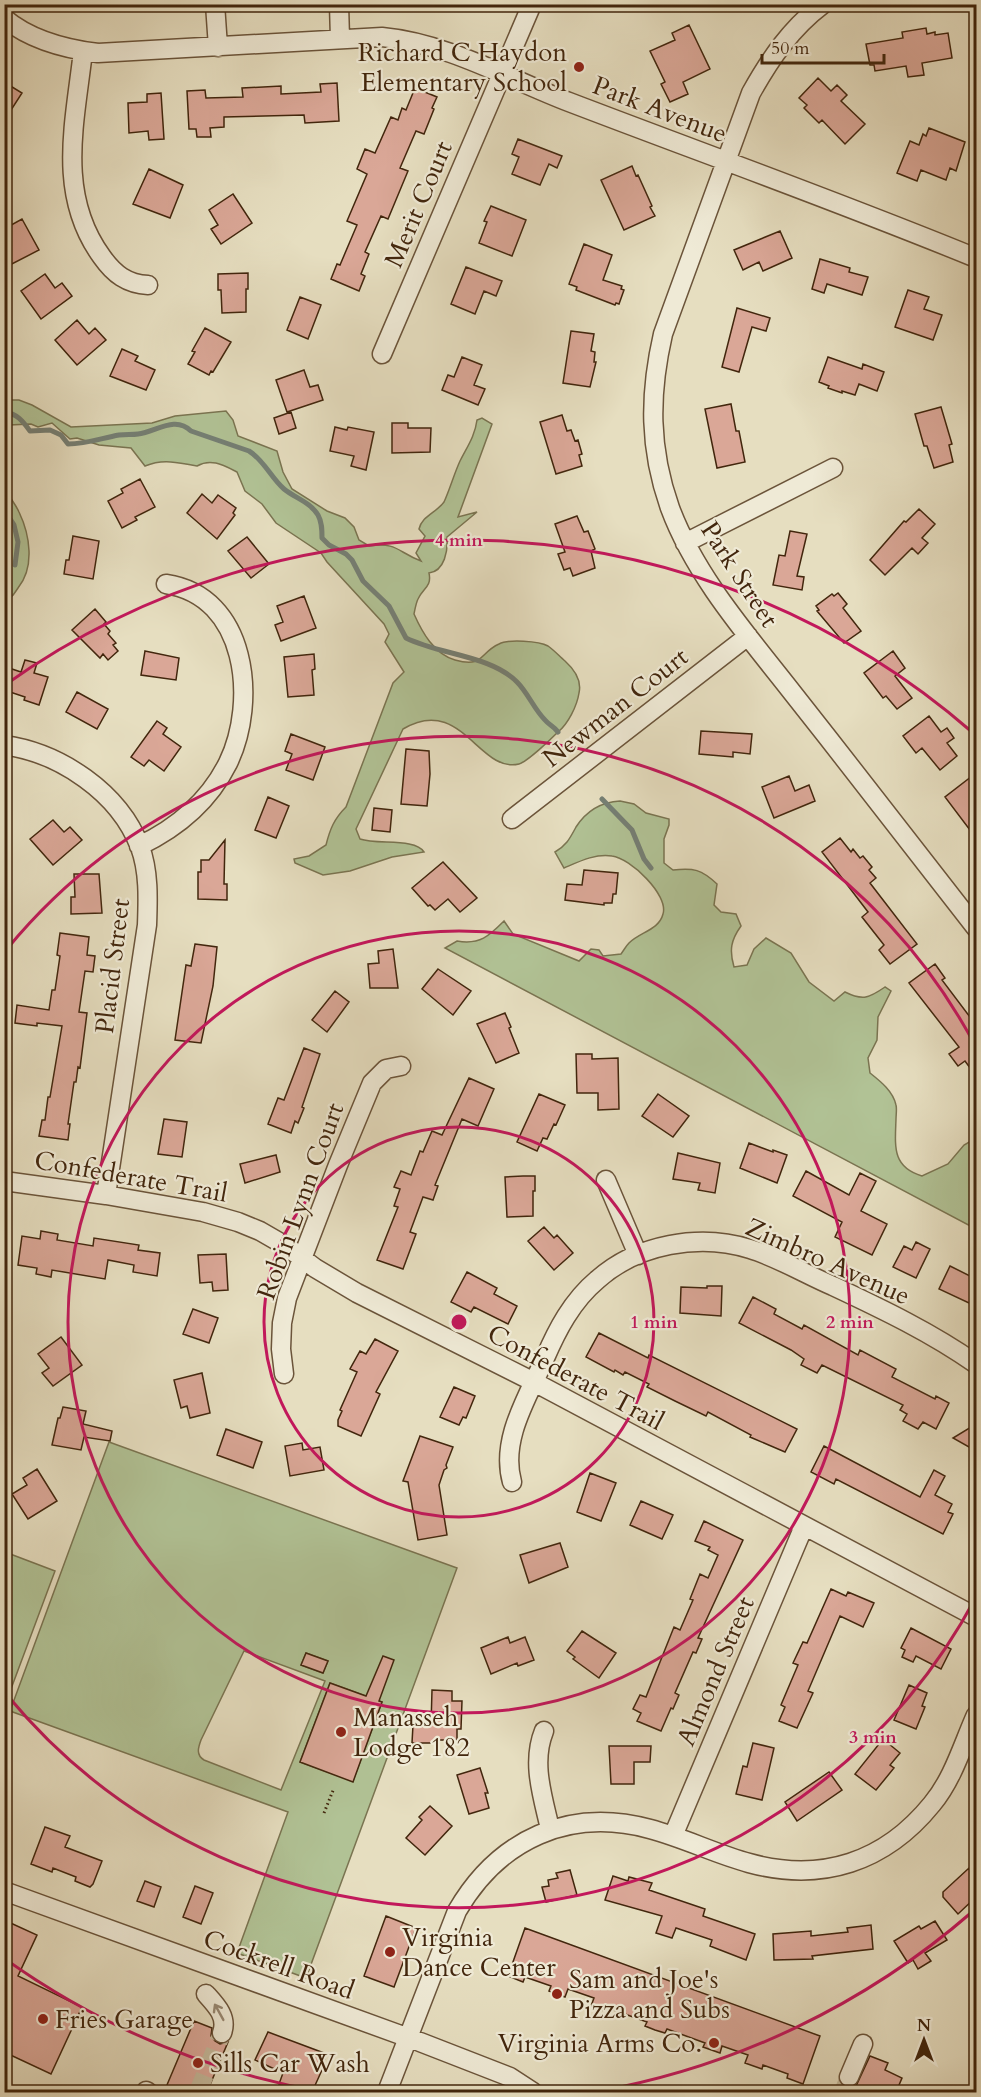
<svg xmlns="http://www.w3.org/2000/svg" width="981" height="2097" font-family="Cardo,serif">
<rect width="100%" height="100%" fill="#e6dec0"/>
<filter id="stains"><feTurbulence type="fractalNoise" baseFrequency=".00333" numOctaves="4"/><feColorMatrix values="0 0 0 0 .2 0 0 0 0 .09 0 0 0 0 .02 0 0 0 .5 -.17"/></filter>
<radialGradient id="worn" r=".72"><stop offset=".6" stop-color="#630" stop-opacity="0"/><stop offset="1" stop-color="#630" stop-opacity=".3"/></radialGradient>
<path fill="#b1c295" stroke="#7a7451" stroke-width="1.5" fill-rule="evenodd" d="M5,400H19L32,405L71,427L152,423L175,416L226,411L233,420L238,436L277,451L283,472L292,489L327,511L345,518L354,527L359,540L369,546C398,542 397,552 421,561L416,553L425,536L419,529C422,516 436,513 444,502C450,489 454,474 460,461C467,447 475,436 477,420L482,418L492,424L458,517L477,512L447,537C448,550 445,571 429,573C432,587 423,588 418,599C416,603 415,609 414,614C422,632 434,654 455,660C484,668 479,653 499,644C508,639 539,641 548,646C554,650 560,657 565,661C575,670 582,680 579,693C577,706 568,724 558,732C551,739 527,762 519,764C479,774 461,694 403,729L356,829L360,839C378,845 415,838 424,852L392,857L350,871L323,875L295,863L294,859L309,856L326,845C330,829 334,819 346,807L393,683L404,672L385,642L389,634L384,624L327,562L321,553L276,523L262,504L245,491L237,472C223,465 211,458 197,466C178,463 164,458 145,466L131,448L99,445L77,438L70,439L52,423L38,427L31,424L9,425L5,435Z
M5,487C8,496 15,503 19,512C30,535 35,567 18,588C14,594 11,599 5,600Z
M620,801L634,804L646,813L669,819V825L664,839V863L673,870C694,868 701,869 717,884L714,905L721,912L736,914L741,926C731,940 729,950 734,967L747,965L754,949L766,938L791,953L809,982L834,1001L845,992C863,1001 869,998 885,987L891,991L878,1017L877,1040L868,1058L870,1073C880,1081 893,1091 896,1105C897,1109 896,1115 896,1119C895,1147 892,1167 922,1176L948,1164L964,1145L976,1138V1229L445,948L457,941C480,945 489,936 504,921L513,934L579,961L591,949L599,950L603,956L621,954C624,950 626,946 629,943C640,932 659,930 663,914C669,895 630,858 612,856C596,853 578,862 564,868L555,852C567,845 570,838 576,827C587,810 601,802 620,801Z
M109,1442L457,1568L306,1978L237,1953L288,1812L10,1711ZM244,1651L325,1681L281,1790L204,1760C196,1755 198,1748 201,1740ZM306,1653L328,1661L323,1673L301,1665ZM330,1683L382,1702L353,1781L300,1762Z
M5,1552L55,1571L5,1705L4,1552Z"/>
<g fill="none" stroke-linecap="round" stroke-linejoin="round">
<path stroke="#757f74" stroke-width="5" d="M4,411C18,415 22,420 30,431L50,430L61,435L68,444C87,444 102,438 119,435C126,434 132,435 138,434C156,432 175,415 191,431L249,451C264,460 271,478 284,489C295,498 310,502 318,515C322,522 322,530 322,538L329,545L346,554L352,560L363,581L389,606L406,638C440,655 490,655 517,682C528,693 534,709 545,720C549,725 554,726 558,732
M4,510L14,525L18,542L15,565
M602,799L632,830L644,859L651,868"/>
</g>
<path fill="#daa797" stroke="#42260d" stroke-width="1.5" d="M689,25L710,69L683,82L688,94L670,102L661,84L665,82L650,51L675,40L672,33Z
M926,28L927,34L935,32V35L948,33L952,58L922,63L924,75L908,77L906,66L875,71L874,65H870L866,44L903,38L902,32Z
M818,78L831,91L837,85L847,95L841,101L865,124L845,144L822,120L819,123L804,108L807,105L799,98Z
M4,82L22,93L4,121Z
M337,83L339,121L305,123L304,115L224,117V127L210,128L211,137H197L196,129H189L187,91L205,90L206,98L243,97L242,88L281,86V94L321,92L320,84Z
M415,88L437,97L432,108L434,109L424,134L416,131L400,168L408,171L388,219L381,216L365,252L369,254L361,274L365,276L359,291L331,279L337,264L340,265L357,225L347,221L367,174L357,169L365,149L375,153L391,117L398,120L402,108L406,110Z
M161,93L164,139L149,140L148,131L129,133L128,103L147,102V94Z
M929,128L965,142L956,171L950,168L946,180L921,170L917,181L897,173L910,141L919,145L923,134L926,136Z
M518,139L562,156L557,168L549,164L540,185L512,174L519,157L512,154Z
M632,166L636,176L638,175L652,206L650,207L655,216L624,230L601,180Z
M149,169L183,185L170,218L133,204Z
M233,194L252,223L221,244L211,229L218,225L209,210Z
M491,206L526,220L512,256L479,243L487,222L484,221Z
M22,219L39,250L4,268V229Z
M780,231L792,258L763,271L759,262L743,270L734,250Z
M584,244L612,255L603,280L622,286L621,289L624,290L619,304L616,303L615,305L576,290L577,287L569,284Z
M820,259L850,268L849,272L868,277L862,295L827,284L824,293L812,289Z
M466,267L502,281L496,296L484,291L475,314L451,304Z
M248,273V289H246V312L222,313L221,290H218V274Z
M45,274L55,288L62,283L72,296L41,319L21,291Z
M908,290L929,297L924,309L942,315L933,340L895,327Z
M300,297L321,305L308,339L287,330Z
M737,308L770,318L766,331L752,327L739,372L722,367Z
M77,320L89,334L95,328L106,340L77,365L55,340Z
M205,328L231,342L213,372L211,371L209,375L188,364L195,352L192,351Z
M571,331L594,334L591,351L595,352L594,362H596L590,387L563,383Z
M122,349L138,356L135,361L155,370L146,390L110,376Z
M462,357L482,365L474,385L485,389L478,405L442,390L448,375L454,377Z
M828,357L862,369L863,364L884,372L877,391L859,384L855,395L842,391V393L828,388L829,386L819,382Z
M304,370L310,387L318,385L323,400L287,412L276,380Z
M731,404L736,431H739L745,462L717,468L705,409Z
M941,407L952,444L949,445L953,462L934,468L927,446H924L915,414Z
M291,412L296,428L279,434L274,418Z
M562,415L567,431L571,430L575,441L578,440L582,454L579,455L582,466L556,474L540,422Z
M392,423H408V428H431L430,452L392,453Z
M335,427L347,430L348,427L374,432L366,470L351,466L354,456L330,451Z
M140,479L155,507L135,517L137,520L122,528L108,501L123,493L121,489Z
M202,494L212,503L218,495L236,508L233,513L235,515L217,539L187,513Z
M919,509L935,524L922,538L928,543L918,554L912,548L885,575L870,560L904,521L906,522Z
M577,516L584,532L588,531L595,549L591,551L595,568L573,576L570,568L564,570L558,554L565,552L555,524Z
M790,531L807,534L797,576L804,577L802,590L773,585L779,555L785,556Z
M73,536L99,541L93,579L64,574L66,560H69Z
M247,537L269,564L251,578L228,551Z
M838,593L847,604L843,608L861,631L844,643L817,611L819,610L816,606L832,594L834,596Z
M304,596L316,628L281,641L275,625L283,622L277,606Z
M95,609L106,622L104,624L110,631L108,634L116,643L113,645L118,651L108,660L103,654L100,658L72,630Z
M145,651L179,658L176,680L141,675Z
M893,651L905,668L895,676L912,698L897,709L886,696L883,698L864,673Z
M314,654L315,669L312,670L314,695L288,697L284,657Z
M25,660L37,663L34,673L48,677L39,705L24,700L25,697L4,690V683L9,668L21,672Z
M77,692L108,709L97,729L66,712Z
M929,716L941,732L947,728L954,738L947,743L957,756L940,770L922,748L916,753L903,736Z
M157,721L167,728L163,734L181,747L164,771L149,760L144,766L131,757Z
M701,731L752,734L750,754L733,752V757L699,754Z
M291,734L325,747L313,780L286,770L292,754L285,751Z
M406,749L429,751L430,774L427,806L401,804Z
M976,773V838L945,797Z
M789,776L795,791L809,785L815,801L774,818L762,787Z
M268,797L289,806L276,838L255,830Z
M374,808L392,810L390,832L372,830Z
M53,820L64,832L70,827L82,840L53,865L30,839Z
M840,838L851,852L853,849L860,858L863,856L872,867L869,870L876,878L870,883L917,944L890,964L879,950L884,945L862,917L868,912L822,852Z
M225,840L224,884H227V900L198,899V872H201V860H209Z
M443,862L477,898L460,912L448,899L435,910L430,905L428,906L412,888Z
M584,870L618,873L616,894H613L612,903H604V905L565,900L567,884L582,885Z
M74,874H99L102,913L71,914V897H75Z
M60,933L89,937L87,955L95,956L93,972L85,971L79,1012L87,1013L80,1068L78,1067L76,1082H74L68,1124H70L68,1140L39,1136L42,1120H45L48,1097H50L62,1026L37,1023V1026L15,1023L17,1005L49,1010L52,990H55L60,956L57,955Z
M195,944L217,947L213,986L201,1043L175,1040L186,965L191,966Z
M393,949L398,988H370L368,964L379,963L378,951Z
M935,964L945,978L942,980L976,1025V1076L965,1061L958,1066L949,1054L959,1047L909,983Z
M438,969L471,991L453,1015L422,989Z
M335,991L349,1002L327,1032L312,1020Z
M505,1013L511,1027L509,1028L519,1053L496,1063L477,1024Z
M304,1048L320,1054L302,1107L304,1108L298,1123L295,1121L291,1133L268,1124L278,1098L284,1100Z
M576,1054H592V1059L618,1058L619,1109L598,1110V1093H577Z
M469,1078L494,1089L478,1126L462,1119L435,1185L438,1186L433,1200L423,1197L410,1232L416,1234L403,1269L377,1260L398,1207L394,1206L400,1189L394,1187L401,1171L411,1175L420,1151L423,1152L432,1131L442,1135Z
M539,1094L565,1105L556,1125L554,1124L547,1139L543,1138L537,1151L517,1142Z
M658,1094L689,1116L673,1137L642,1116Z
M164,1119L187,1122L182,1157L158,1154Z
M749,1143L773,1152V1150L787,1155L777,1183L740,1168Z
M678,1153L720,1163L715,1193L698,1190L700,1183L673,1179Z
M276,1155L280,1172L245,1183L240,1164Z
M806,1171L849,1195L860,1173L876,1181L861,1211L887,1224L872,1255L835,1237L842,1222L793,1196Z
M523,1176H535V1191H533V1216L507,1217L505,1177Z
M544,1227L554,1238L557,1235L573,1253L554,1270L528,1241Z
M41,1231L58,1234L57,1240L93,1246L94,1238L139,1245L138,1250L160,1253L157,1276L133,1272L134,1265L108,1260L105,1279L52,1270L51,1277L36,1274L37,1268L18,1265L22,1236L40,1239Z
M916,1242L930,1249L916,1278L893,1267L904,1246L912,1250Z
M226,1254L228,1290L213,1291L212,1282L200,1283L198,1255Z
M950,1266L976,1279V1289L969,1303L939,1289Z
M467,1272L497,1288L494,1294L517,1306L508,1324L474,1307L471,1312L451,1302Z
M707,1286H722L721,1316L680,1313L681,1287L707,1288Z
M753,1297L776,1309L774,1314L802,1329L804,1325L858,1355L860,1350L896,1369L892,1377L935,1399L936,1396L949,1403L936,1429L923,1422L918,1429L903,1421L907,1414L900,1410L903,1405L822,1365L817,1373L801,1365L804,1359L791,1350L739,1323Z
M193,1309L218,1318L209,1343L183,1334Z
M599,1333L648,1358L649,1355L797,1429L785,1452L750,1437L751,1435L708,1412L706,1416L675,1401L647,1387L649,1384L625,1372L623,1375L615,1370L614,1372L586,1357Z
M61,1337L82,1365L53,1386L42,1373L49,1368L38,1354Z
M375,1339L398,1351L376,1392L380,1394L361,1436L338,1426V1420L342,1411L340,1410L357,1372L350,1369L360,1351L366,1354Z
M202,1373L210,1413L190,1418L187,1406L181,1408L174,1380Z
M454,1387L475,1396L466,1418L463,1417L459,1425L440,1417Z
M63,1407L86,1411L83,1424L112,1431L110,1441L84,1437L81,1450L52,1445L58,1418H60Z
M971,1427L976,1437V1451L953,1438Z
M226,1429L262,1442L253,1468L217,1455Z
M420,1436L453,1447L446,1465L447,1468L444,1470L439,1485L447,1535L418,1540L408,1482L403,1481Z
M302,1443L303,1450L320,1447L324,1470L290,1476L285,1446Z
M824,1446L920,1497L934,1470L945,1476L935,1495L952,1504L948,1512L953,1514L943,1534L836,1479L834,1484L811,1472Z
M37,1469L57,1501L28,1519L12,1494L27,1485L23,1478Z
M590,1473L616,1483L601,1521L577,1512Z
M641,1501L673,1515L662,1539L630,1525Z
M704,1521L743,1540L698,1638L702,1639L696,1653L693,1652L675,1693L679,1695L673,1709L671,1708L661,1731L637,1721L641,1713L633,1709L640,1695L646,1697L674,1627L680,1630L693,1600L690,1599L700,1574L708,1578L718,1555L708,1550L710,1547L695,1541Z
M560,1543L568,1567L529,1583L520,1555Z
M831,1589L846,1596L848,1592L874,1603L863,1627L840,1616L808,1691L813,1693L797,1728L779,1721L785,1707L781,1705L798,1665L793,1663L803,1642L807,1643Z
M911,1628L951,1649L941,1669L916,1656L913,1662L902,1657L905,1650L901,1648Z
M582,1631L616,1653L599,1678L573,1659L575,1657L567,1651Z
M508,1637L510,1643L525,1637L534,1660L518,1666L517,1663L491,1674L481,1648Z
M306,1653L328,1661L323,1673L301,1665Z
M383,1656L394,1660L379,1701L382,1702L353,1782L300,1762L330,1683L366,1696Z
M909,1685L927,1693L922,1706L925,1707L916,1729L894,1720Z
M432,1690L452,1691V1701H462L461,1729H457V1740H436V1743H412L413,1725L431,1726Z
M883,1739L900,1753L890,1765L894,1768L876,1790L855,1774Z
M753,1743L774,1748L762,1800L736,1794L743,1766L747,1767Z
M609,1746H651L650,1762H634V1784H611Z
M480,1768L488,1793H485L489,1808L469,1814L457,1775Z
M829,1772L842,1790L797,1821L785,1802Z
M430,1806L452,1826L425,1855L406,1838L422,1820L419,1817Z
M45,1827L70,1836L65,1847L102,1861L93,1884L90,1887L75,1881L76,1877L53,1868L52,1872L31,1864Z
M969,1868L976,1877V1897L958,1914L943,1897V1892Z
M570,1870L577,1895L546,1902L542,1887L549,1886L548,1880L558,1878L556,1873Z
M613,1876L628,1881L629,1877L652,1883L649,1890L705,1909L703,1916L755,1934L746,1960L710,1946L712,1940L676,1928L672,1938L656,1933L662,1916L605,1900Z
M145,1881L161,1887L154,1907L137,1901Z
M195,1886L213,1893L201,1924L183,1917Z
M386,1916L416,1928L394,1987L364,1976Z
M4,1920L37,1935L18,1976L82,2007L51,2074L4,2052Z
M935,1921L947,1940L925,1953L931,1961L918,1969L913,1960L908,1963L894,1941L919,1926L921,1929Z
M871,1925L873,1949L812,1956L813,1959L774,1960L773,1934L811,1931V1936L848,1932L847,1928Z
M525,1928L820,2036L803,2084L787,2078L788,2074L763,2065L762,2069L745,2063L748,2055L722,2046L720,2053L703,2047L705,2043L667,2029L665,2033L655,2030L645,2026L647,2022L608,2008L607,2012L591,2006L594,1998L568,1989L565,1997L549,1991L551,1986L525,1977L523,1982L508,1976Z
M194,2021L212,2028L211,2036L215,2041L220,2044L228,2042L207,2092H164Z
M268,2032L324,2053L322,2057L325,2058L321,2069L322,2070L312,2092H301L279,2084L283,2073L255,2060Z
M870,2056L888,2063L885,2070L902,2078L896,2092H835L839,2082L845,2088L856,2086Z"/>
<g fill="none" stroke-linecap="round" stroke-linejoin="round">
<path stroke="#c5b99c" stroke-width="18" stroke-dasharray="18 9" stroke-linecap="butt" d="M198,2092L222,2033
M843,2092L849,2077"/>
<g stroke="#6b543a" stroke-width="21">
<path id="minor" d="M215,4L218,47
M339,4L340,39
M823,4C791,28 770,59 751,93L663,334C649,395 649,449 670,508C696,578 750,638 795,696C856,773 916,851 976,928
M4,18C30,40 65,49 98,53L382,37C447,43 509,79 569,102C705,154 842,203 976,258
M83,51C75,123 56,194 102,257C114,274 127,284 148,285
M382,354L532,4
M685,543L833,468
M4,745C60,753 119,792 140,847C149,871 148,899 147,925L106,1195
M512,819L748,636
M139,846C177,828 209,801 228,763C258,701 247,596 166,584
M606,1180L638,1255
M4,1181L106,1195L203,1212L238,1222L260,1231L286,1246L315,1268L357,1293L534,1382L976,1617
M284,1374L281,1349L282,1323L287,1298L338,1165L372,1083L386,1069L401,1066
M512,1482C500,1439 528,1397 545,1358C557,1330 572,1301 597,1280C637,1244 700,1233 750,1249C777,1257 807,1275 833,1286C882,1309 932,1333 976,1364
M544,1731C531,1763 543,1797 550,1829
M673,1836L804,1526
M4,1891L420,2042L510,2077L533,2092
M206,1994C216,2005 228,2017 222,2033
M849,2077L863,2044
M146,2091L148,2092
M387,2092L457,1911C499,1839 569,1807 650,1829C684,1838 716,1854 749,1863C822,1883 885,1862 932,1804C953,1779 963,1744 976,1715"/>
</g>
<path stroke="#42260d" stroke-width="3" stroke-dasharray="1.5 3" stroke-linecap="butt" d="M970,1341L976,1330
M324,1813L334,1788
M4,1995L8,1996"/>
<use href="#minor" stroke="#efead6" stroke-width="18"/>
</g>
<defs><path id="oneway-shaft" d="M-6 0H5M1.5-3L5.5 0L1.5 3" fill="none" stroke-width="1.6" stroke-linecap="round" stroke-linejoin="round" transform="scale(1.5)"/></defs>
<use stroke="#988872" href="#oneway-shaft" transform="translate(219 2012) rotate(-119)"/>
<g fill="none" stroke="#c2185b" stroke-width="3">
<circle cx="459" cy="1322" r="195"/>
<circle cx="459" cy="1322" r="391"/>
<path d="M976 1597A586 586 0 0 1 7 1695M7 949A586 586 0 0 1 976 1047"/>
<path d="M972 1912A782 782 0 0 1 595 2092M323 2092A782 782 0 0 1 5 1959M5 685A782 782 0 0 1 972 732"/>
</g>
<g fill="#8f2418" stroke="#efead6" stroke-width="2">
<circle cx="579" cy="67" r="6"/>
<circle cx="341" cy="1732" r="6"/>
<circle cx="390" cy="1952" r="6"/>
<circle cx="557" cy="1994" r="6"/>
<circle cx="43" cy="2019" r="6"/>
<circle cx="714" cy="2043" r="6"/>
<circle cx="198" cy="2063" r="6"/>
</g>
<g text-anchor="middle" stroke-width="4.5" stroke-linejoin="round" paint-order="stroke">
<g font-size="26" fill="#42260d" stroke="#efead6" text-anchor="start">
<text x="567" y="61" text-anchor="end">Richard C Haydon<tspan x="567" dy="30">Elementary School</tspan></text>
<text x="353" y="1726">Manasseh<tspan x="353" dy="30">Lodge 182</tspan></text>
<text x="402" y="1946">Virginia<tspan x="402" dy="30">Dance Center</tspan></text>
<text x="569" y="1988">Sam and Joe's<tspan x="569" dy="30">Pizza and Subs</tspan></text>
<text x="55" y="2028">Fries Garage</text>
<text x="702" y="2052" text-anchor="end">Virginia Arms Co.</text>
<text x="210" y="2072">Sills Car Wash</text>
</g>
<g font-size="26" fill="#42260d" stroke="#efead6">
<text transform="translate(660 109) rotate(21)" y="9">Park Avenue</text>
<text transform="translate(418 204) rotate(-67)" y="9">Merit Court</text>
<text transform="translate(740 574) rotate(57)" y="9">Park Street</text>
<text transform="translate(615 707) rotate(-38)" y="9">Newman Court</text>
<text transform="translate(112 966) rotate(-83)" y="9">Placid Street</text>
<text transform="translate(131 1176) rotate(10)" y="9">Confederate Trail</text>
<text transform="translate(300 1201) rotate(-70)" y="9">Robin Lynn Court</text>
<text transform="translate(828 1261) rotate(24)" y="9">Zimbro Avenue</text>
<text transform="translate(576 1377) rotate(28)" y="9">Confederate Trail</text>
<text transform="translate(715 1671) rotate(-67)" y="9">Almond Street</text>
<text transform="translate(279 1964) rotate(20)" y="9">Cockrell Road</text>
</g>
</g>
<circle cx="459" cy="1322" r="9" fill="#c2185b" stroke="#efead6" stroke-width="3"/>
<g font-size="18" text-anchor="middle" font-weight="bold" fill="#c2185b" stroke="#efead6" stroke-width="4.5" stroke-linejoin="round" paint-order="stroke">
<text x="459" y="546">4 min</text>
<text x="654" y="1328">1 min</text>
<text x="850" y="1328">2 min</text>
<text x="873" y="1743">3 min</text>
</g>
<rect width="981" height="2097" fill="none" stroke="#e6dec0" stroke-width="24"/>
<rect x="6" y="6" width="969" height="2085" fill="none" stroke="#42260d" stroke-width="3"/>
<rect x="12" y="12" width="957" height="2073" fill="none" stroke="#42260d" stroke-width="1.5"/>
<g transform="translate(924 2040)" stroke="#efead6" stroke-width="4.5" paint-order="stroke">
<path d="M0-4.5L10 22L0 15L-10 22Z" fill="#42260d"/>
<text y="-9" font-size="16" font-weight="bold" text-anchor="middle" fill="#42260d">N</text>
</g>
<path d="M762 54v9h122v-9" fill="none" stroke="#42260d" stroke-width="3"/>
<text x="771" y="54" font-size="18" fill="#42260d" stroke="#efead6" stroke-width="4.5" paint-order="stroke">50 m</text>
<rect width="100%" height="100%" filter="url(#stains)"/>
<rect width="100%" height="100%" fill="url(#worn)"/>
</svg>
